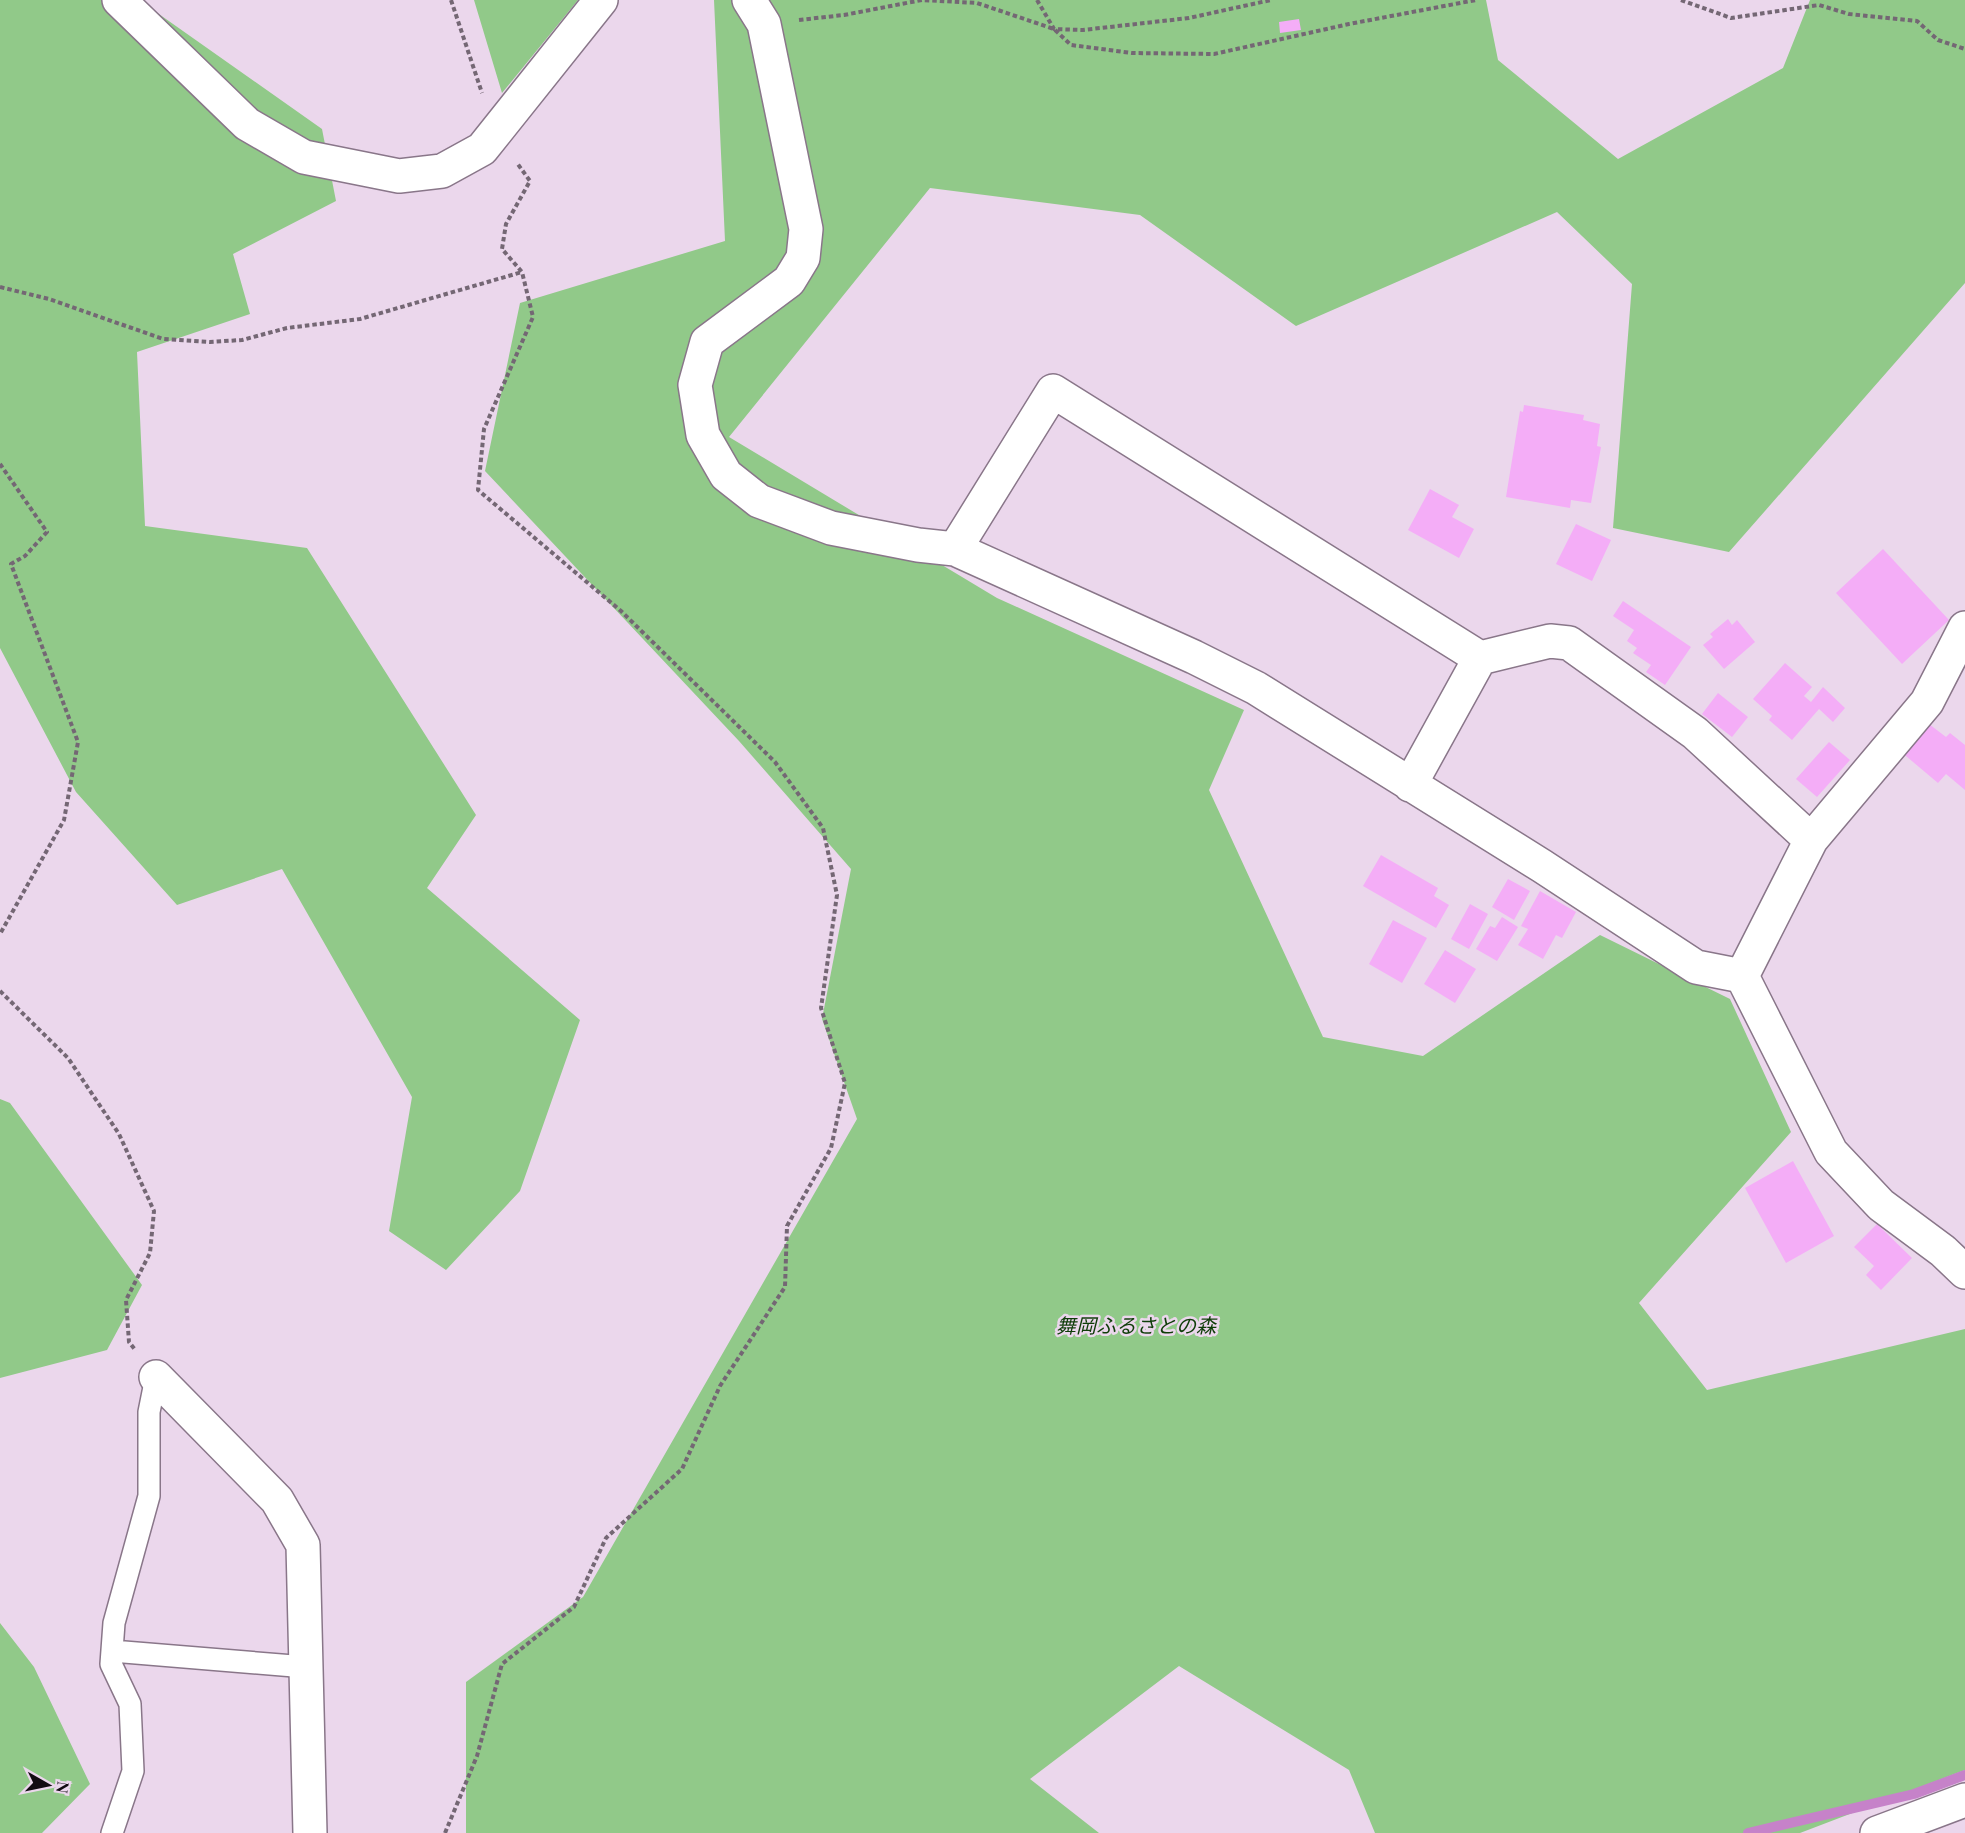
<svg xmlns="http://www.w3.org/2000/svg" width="1965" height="1833" font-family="'Playfair Display','Noto Sans JP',serif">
<rect width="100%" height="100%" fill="#ebd7ec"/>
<path fill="#91c989" d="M0,0H139L322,129L336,201L233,254L250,314L137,352L145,526L307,548L476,815L427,888L580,1020L520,1191L446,1270L389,1231L412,1097L282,869L177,905L76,792L0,648Z
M474,0H578L502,93Z
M714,0H1486L1498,60L1618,159L1783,68L1810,0H1965V283L1729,552L1613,528L1632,284L1557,212L1296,326L1140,215L930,188L729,437L997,598L1244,710L1209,790L1323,1037L1423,1056L1600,935L1730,999L1791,1132L1639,1303L1707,1390L1965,1329V1770L1800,1833H1375L1349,1770L1179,1666L1030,1779L1099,1833H466V1682L583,1597L857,1119L822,1019L851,869L739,741L485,471L520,303L725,241Z
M0,1099L10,1103L142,1285L107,1350L0,1378Z
M0,1623L34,1667L90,1784L42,1833H0Z"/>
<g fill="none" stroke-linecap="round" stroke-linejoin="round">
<path stroke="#c682c9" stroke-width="10" d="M1748,1833L1914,1794L1965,1775"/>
</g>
<path fill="#f4adf7" d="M1299,19L1301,30L1280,33L1279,22Z
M1524,405L1584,415L1583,420L1600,424L1597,446L1601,447L1591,503L1571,500L1570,508L1506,497L1520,411L1523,412Z
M1430,489L1459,505L1452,517L1474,529L1459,558L1408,530Z
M1576,524L1611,540L1592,581L1556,564Z
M1883,549L1949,620L1902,664L1836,593Z
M1623,601L1691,647L1665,685L1646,672L1651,665L1633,653L1637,648L1627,641L1634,630L1613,616Z
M1728,619L1732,625L1737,620L1755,642L1724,669L1703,645L1713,637L1710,634Z
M1785,663L1812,687L1804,696L1811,702L1823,687L1845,708L1833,722L1819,709L1792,740L1769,720L1772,716L1753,699Z
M1718,693L1748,717L1732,737L1702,714Z
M1925,721L1946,737L1950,733L1965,745V790L1946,774L1938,783L1900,751Z
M1829,742L1850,760L1817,797L1796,779Z
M1381,855L1438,888L1434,896L1449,905L1436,928L1363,886Z
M1508,879L1530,891L1514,920L1492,907Z
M1540,891L1576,912L1562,938L1556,935L1543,959L1518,945L1528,929L1521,926Z
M1470,904L1488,914L1469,949L1451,939Z
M1502,917L1518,927L1497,961L1476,949L1490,926L1495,928Z
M1393,920L1427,938L1402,983L1369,964Z
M1445,950L1476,969L1455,1003L1424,984Z
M1793,1161L1834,1236L1786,1263L1745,1188Z
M1877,1224L1912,1258L1881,1290L1866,1275L1874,1266L1854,1247Z"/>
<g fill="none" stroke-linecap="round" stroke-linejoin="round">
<g stroke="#897689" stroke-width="24">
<path id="lane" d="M112,1651L306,1667
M112,1833L133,1771L130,1704L111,1664L114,1623L149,1496V1412L156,1377"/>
</g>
<g stroke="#897689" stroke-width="36">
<path id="street" d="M119,0L247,124L304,157L399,176L442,171L482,149L601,0
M749,0L764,24L806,229L803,258L789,281L707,342L695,385L703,435L726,475L759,501L831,528L918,545L955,549L1194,657L1256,688L1542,866L1696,967L1742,976L1831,1152L1881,1205L1943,1251L1965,1272
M955,549L1053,391L1480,658L1410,785
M1480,658L1550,641L1569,643L1695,733L1811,840
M1742,976L1811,840L1927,702L1965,628
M156,1377L277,1500L303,1545L310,1833"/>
</g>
<g stroke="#897689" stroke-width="36">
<path id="secondary" d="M1877,1833L1965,1800"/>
</g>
<path stroke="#746774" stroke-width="4" stroke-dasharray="4.5 3" stroke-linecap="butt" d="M451,0L482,93
M1037,0L1054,29L1083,30L1189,18L1271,0
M1681,0L1731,18L1819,5L1849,14L1917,21L1938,40L1965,49
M799,20L844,15L922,0L977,3L1054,29L1071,45L1132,53L1214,54L1349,24L1476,0
M0,287L49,299L163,339L210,342L242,340L287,328L360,319L522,272
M0,464L47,532L25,556L11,564L78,742L64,820L0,934
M0,991L68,1058L119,1134L154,1211L150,1253L126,1300L129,1342L136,1351
M445,1833L477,1756L502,1664L574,1607L606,1538L682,1469L720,1386L785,1287L787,1226L831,1148L845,1083L821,1008L837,895L823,828L775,762L621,611L478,490L484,429L533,317L522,272L502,249L506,224L530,181L517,163"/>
<use href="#lane" stroke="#fff" stroke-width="21"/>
<use href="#street" stroke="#fff" stroke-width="33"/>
<use href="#secondary" stroke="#fff" stroke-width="33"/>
</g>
<g text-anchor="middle" stroke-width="5" stroke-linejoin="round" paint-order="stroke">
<g font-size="20" font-style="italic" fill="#0e3d08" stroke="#ebd7ec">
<text x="1136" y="1333">舞岡ふるさとの森</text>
</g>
</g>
<g transform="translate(48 1785) rotate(99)" stroke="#ebd7ec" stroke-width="4.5" paint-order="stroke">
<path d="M0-4.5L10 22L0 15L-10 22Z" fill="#120b12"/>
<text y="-9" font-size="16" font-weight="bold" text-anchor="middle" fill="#120b12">N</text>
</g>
</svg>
